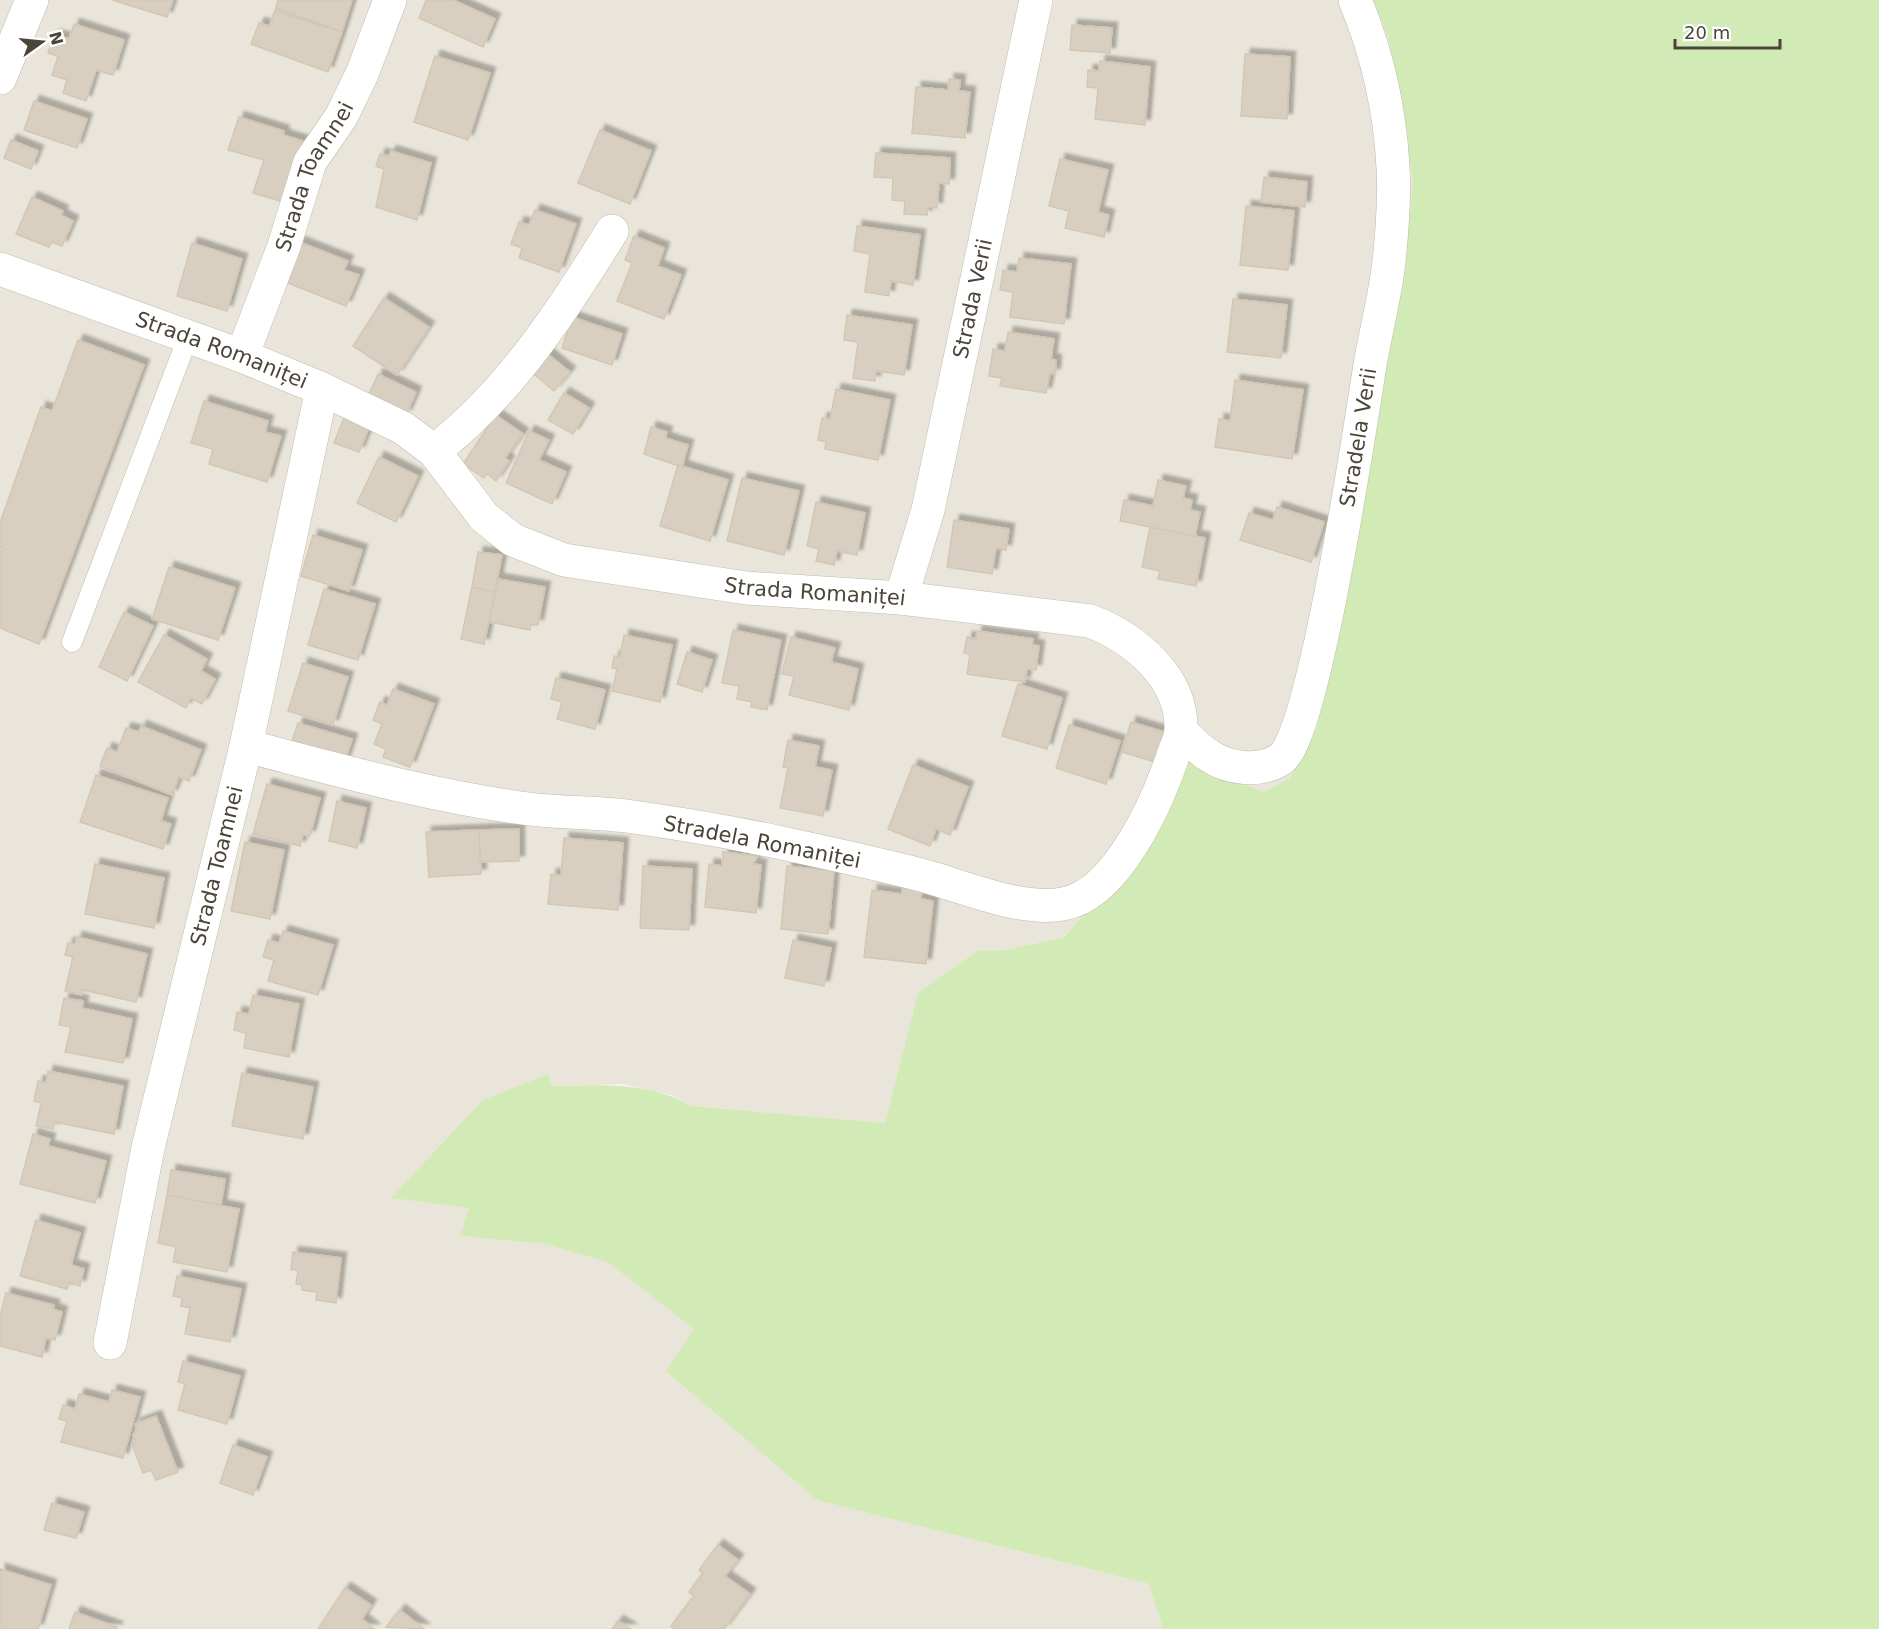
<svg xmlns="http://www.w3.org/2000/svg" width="1879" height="1629" font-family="'DejaVu Sans',sans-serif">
<defs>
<filter id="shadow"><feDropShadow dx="5.5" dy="-5.5" stdDeviation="1.5" flood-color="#0004"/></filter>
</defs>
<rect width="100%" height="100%" fill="#f6f3ec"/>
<path fill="#eae5da" d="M0,0H1373L1388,36L1413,181L1407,245L1317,728L1290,778L1264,792L1226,778L1091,905L1063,937L1006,950L977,951L918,993L885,1123L692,1106L672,1095L623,1084L552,1086L548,1074L392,1198L470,1208L460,1236L545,1244L608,1261L695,1329L667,1371L817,1500L1149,1584L1163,1629H0Z"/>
<path fill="#d2eab5" d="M1373,0H1879V1629H1163L1149,1584L817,1500L666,1371L694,1329L608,1262L545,1244L460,1236L469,1208L391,1198L483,1100L548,1074L552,1086C601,1085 648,1081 692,1106L885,1123L918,993L977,951L1006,950L1064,937L1091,905L1186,762L1200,761L1226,778L1264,792L1290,778L1317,728L1407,244L1413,181L1388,36Z"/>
<path fill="#d8cfc1" stroke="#d3c7b4" stroke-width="1.5" filter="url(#shadow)" d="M112,0H173L167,17Z
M278,0H352L342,32L275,11Z
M426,0H453L495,19L483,47L419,18Z
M276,8L342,32L328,72L251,44L259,23L269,26Z
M74,24L124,40L113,75L96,70L86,101L63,93L67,80L52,75L58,56L48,53L55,35L69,39Z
M1072,25L1112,28L1110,53L1070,50Z
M1245,54L1290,57L1287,119L1241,116Z
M435,56L490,73L468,140L414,122Z
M1100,61L1150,67L1145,125L1095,119L1098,88L1087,87L1088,70L1099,71Z
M949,79L960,80L959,91L970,92L965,138L912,133L916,87L948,90Z
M34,101L87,119L77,148L24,130Z
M239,117L284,131L283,135L306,142L287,203L253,193L264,160L228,150Z
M600,130L651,151L630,204L578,183Z
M11,140L38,151L31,169L4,158Z
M391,151L431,163L417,220L376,207L384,169L376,166L380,154L389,156Z
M876,153L950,158L949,184L939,183L937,208L928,207L927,215L904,214L905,201L892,200L893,178L874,177Z
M1060,159L1108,170L1098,212L1109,215L1104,237L1065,228L1069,211L1049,206Z
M1264,177L1307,182L1305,207L1261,202Z
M32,197L63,211L61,215L73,221L62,246L52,242L49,247L16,234Z
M1246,206L1294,211L1288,270L1240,265Z
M535,210L576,224L559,272L519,258L522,248L511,244L519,222L529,225Z
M857,226L920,235L913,285L891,281L889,296L865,292L870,254L854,251Z
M634,236L664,248L658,266L681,275L664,319L617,301L632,263L625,260Z
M299,242L348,261L344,270L359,275L346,306L283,281Z
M192,243L242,259L227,311L177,296Z
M1019,258L1071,264L1064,324L1010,317L1013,292L1000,290L1003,270L1017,272Z
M384,298L429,327L397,375L353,346Z
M1233,299L1287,305L1281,358L1227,352Z
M847,315L912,325L904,375L876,371L875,381L853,378L858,342L844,340Z
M572,317L622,334L612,365L562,348Z
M1008,332L1054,339L1051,359L1056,360L1055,374L1050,373L1046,393L1000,386L1002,378L989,376L993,349L1005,351Z
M78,340L144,365L39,644L0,628V554L2,548L0,547V523L41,407L52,411Z
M544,351L570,372L554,391L529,370Z
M378,374L416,392L406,415L368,397Z
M1235,380L1303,390L1292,459L1215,447L1219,419L1230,421Z
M836,389L890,400L878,460L825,449L826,442L818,440L822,418L830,419Z
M564,393L589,408L573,434L548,420Z
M204,401L268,421L265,432L281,436L267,482L209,464L213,449L191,443Z
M496,415L523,434L505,458L509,461L496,481L487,474L484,478L463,464Z
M344,418L369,428L359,452L334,443Z
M651,427L667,432L665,438L688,445L682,467L644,454Z
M529,431L549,440L539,460L566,472L552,504L506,483Z
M379,457L418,476L396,522L357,503Z
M678,465L728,480L710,541L660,526Z
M742,478L799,491L784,555L727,541Z
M1158,480L1186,486L1183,498L1192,500L1190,510L1200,512L1195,536L1120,521L1124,500L1153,506Z
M816,502L865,513L857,555L837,551L834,565L816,561L819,549L807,546Z
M1277,507L1324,522L1311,562L1240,540L1249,513L1273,520Z
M954,520L1009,529L1006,550L996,548L992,574L947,567Z
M1150,527L1205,538L1196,586L1158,579L1160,571L1142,567Z
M313,535L362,550L349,591L301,576Z
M478,552L502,555L495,592L472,587Z
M169,567L235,588L218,640L152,619Z
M498,579L545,587L538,625L531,624L530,630L489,622Z
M472,587L495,592L484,644L461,639Z
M324,589L375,604L358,660L308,645Z
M124,612L153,626L127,681L99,667Z
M733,630L781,640L767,710L751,707L752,702L737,699L739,686L722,683Z
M977,631L1033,639L1032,645L1039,646L1036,670L1027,669L1025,682L967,674L970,654L964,653L967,637L976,639Z
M164,635L207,659L201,671L215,679L202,704L191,698L186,708L138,682Z
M624,635L672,645L660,702L612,691L617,669L612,668L614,656L620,657Z
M791,637L835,648L831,662L858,669L849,710L789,695L794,676L782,674Z
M687,652L712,660L702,692L677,684Z
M303,663L348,677L333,725L288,711Z
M556,678L605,690L595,729L557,719L562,702L551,699Z
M1018,684L1062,698L1047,749L1002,736Z
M393,689L434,704L410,767L383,757L386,749L374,744L382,724L373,720L380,702L387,705Z
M1131,722L1164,732L1155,762L1122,752Z
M298,723L352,739L345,761L291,745Z
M1069,725L1120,741L1106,784L1056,768Z
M141,726L201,750L189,781L179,777L172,795L100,766L107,748L117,752L126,728L139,732Z
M788,740L819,746L815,767L832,770L823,816L780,808L788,768L783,767Z
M913,765L968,787L950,835L936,829L930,846L888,829Z
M96,775L168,798L161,821L171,824L163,849L80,822Z
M267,784L320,798L310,836L303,835L300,846L253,834Z
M337,801L366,808L357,848L329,841Z
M519,829V861L480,862L479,830Z
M479,830L481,874L429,877L426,832Z
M564,838L623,843L618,910L548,904L551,874L561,875Z
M245,842L284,850L270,919L231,911Z
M723,852L758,856L753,864L761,865L756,913L705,907L709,864L722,866Z
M95,864L164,878L154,928L85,914Z
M643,866L692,869L689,930L640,928Z
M787,866L834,871L828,934L781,929Z
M903,884L922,887L921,899L933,901L926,964L864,957L872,890L902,894Z
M283,931L333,945L318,995L268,981L274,960L263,957L268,940L279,943Z
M77,937L147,954L136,1002L83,990L82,995L65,991L73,957L65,955L68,943L75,944Z
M793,940L831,948L824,986L785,978Z
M253,995L299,1004L289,1057L244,1048L246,1033L234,1030L237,1012L249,1014Z
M64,998L83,1001L82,1008L132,1019L123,1063L65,1052L71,1027L59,1025Z
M48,1071L123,1086L114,1134L55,1122L53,1129L36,1126L41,1103L34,1101L38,1081L46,1083Z
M242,1073L313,1087L303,1139L232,1126Z
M33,1134L50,1139L48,1146L106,1161L95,1203L20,1184Z
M171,1170L225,1179L221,1205L167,1195Z
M167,1195L239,1209L227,1272L173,1262L176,1247L158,1243Z
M36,1220L80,1233L71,1265L84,1269L80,1286L69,1282L67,1289L20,1276Z
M293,1252L341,1258L336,1303L316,1300L317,1292L302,1290V1285L296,1284L298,1270H291Z
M177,1276L241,1289L230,1342L185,1334L190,1308L181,1306L182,1298L173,1296Z
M6,1293L54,1305L53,1309L62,1312L55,1340L46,1338L42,1357L0,1346V1316Z
M183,1361L240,1376L227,1424L178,1410L185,1384L178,1382Z
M112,1390L140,1397L123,1458L61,1442L67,1421L59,1419L63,1405L75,1409L79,1394L109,1402Z
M156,1416L178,1472L156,1480L151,1470L143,1473L132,1444L136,1442L133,1435L138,1433L135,1424Z
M233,1445L267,1457L253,1495L220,1483Z
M52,1503L84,1512L76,1538L44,1530Z
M718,1545L738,1560L725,1576L750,1594L724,1629H675L671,1626L694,1596L689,1592L703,1573L699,1570Z
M0,1569L51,1585L38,1629H0Z
M345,1588L371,1605L362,1619L374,1629H318Z
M400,1610L424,1629L386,1627Z
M75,1612L117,1627V1629H69Z
M618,1621L631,1629H612Z"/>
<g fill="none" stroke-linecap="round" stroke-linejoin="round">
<g stroke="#c2bbae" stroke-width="21">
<path id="service" d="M72,642L188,337"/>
</g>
<g stroke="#c2bbae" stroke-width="34">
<g id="minor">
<path d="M0,78L32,0"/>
<path id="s1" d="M0,269L242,356L322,389L403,428L434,451L484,517L513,540L564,560L746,588L901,598L1090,621C1134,638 1183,677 1181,731C1180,740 1174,751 1172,759C1156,805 1116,895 1063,904C1019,912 961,885 917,874C866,861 814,850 763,839C718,830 671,822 626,816C594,812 561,813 529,809C433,797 339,770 246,746"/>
<path id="s2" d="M242,356L284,246L310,162L341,117L362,74L390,0"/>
<path d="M434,451C509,394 563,310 612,231"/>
<path id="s3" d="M901,598L928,510L1036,0"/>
<path id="s4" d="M1181,731C1190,739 1198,749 1208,755C1228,769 1260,773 1281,759C1314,737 1361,421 1370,365C1376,330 1385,296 1389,262C1392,232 1395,197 1393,167C1390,110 1377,53 1355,0"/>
<path id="s5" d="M110,1343L148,1148L246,746L322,389"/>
</g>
</g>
<use href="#service" stroke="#fff" stroke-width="20"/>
<use href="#minor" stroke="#fff" stroke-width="33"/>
</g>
<g text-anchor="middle" stroke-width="4.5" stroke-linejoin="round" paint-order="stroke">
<g font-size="21" fill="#4b4439" stroke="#fff">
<text dy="7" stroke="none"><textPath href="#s2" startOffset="194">Strada Toamnei</textPath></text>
<text dy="7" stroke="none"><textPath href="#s3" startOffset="308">Strada Verii</textPath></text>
<text dy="7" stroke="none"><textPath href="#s1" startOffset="236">Strada Romaniței</textPath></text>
<text dy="7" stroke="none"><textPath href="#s4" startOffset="446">Stradela Verii</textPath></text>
<text dy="7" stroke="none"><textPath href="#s1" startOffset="900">Strada Romaniței</textPath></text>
<text transform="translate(762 842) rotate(11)" y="7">Stradela Romaniței</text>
<text dy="7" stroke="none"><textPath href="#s5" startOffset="489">Strada Toamnei</textPath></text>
</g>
</g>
<g transform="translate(42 42) rotate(75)" stroke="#ffffff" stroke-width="4.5" paint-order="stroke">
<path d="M0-4.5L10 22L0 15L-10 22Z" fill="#4b4439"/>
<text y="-9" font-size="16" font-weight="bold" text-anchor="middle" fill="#4b4439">N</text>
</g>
<path d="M1675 39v9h105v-9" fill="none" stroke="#4b4439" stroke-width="3"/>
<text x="1684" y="39" font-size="18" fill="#4b4439" stroke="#ffffff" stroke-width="4.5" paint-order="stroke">20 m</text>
</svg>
